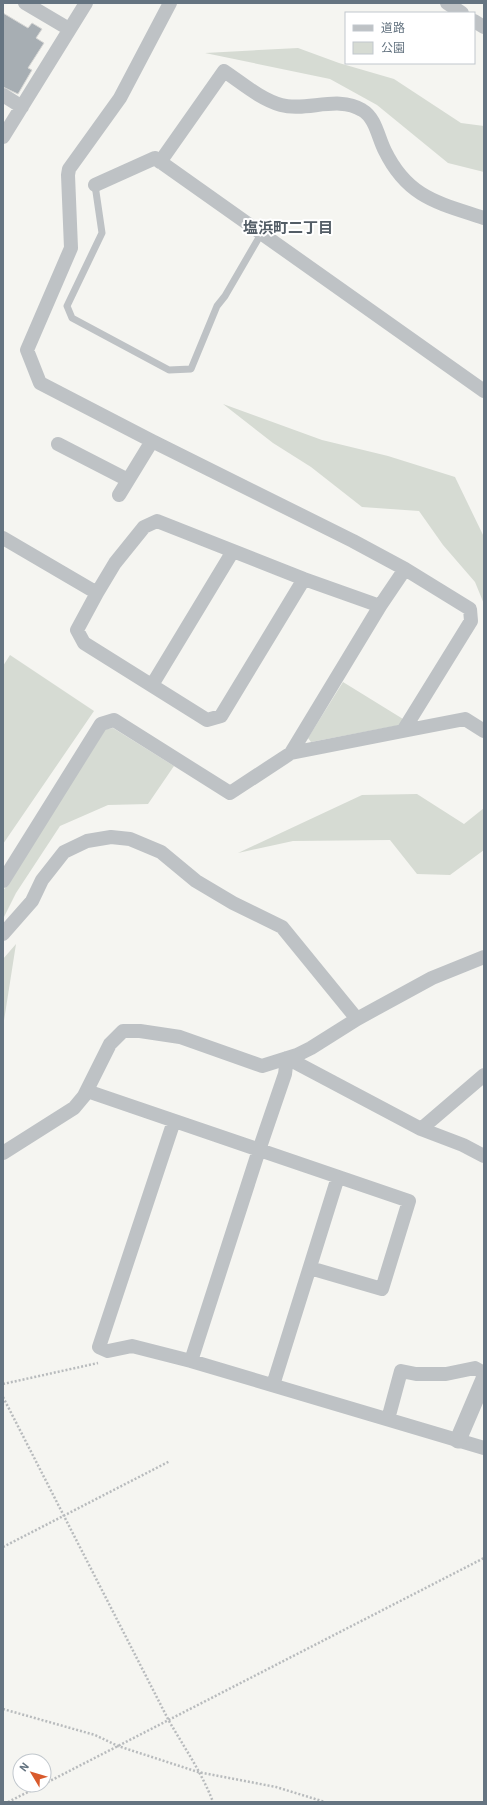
<svg xmlns="http://www.w3.org/2000/svg" width="487" height="1805" font-family="'IBM Plex Sans','Noto Sans JP',sans-serif">
<rect width="100%" height="100%" fill="#f5f5f1"/>
<path fill="#d6dbd3" d="M298,48L339,63L394,79L461,123L484,126V172L448,163L377,105L330,79L205,53Z
M223,404L322,440L388,456L455,477L484,537V604L475,582L443,545L419,511L362,507L311,467L273,443Z
M10,655L94,711L3,844V666Z
M343,682L403,719L400,725L311,742L308,738Z
M113,728L174,766L148,804L108,805L60,826L16,893L3,919V891L102,730Z
M417,794L464,824L484,808V850L450,875L417,874L390,840L293,841L238,853L362,795Z
M16,944L3,1027V959Z"/>
<path fill="#a7aeb3" stroke="#d6d6d4" d="M3,13L28,28L32,23L42,29L36,38L44,43L28,68L32,70L18,94L3,87Z"/>
<g fill="none" stroke-linecap="round" stroke-linejoin="round">
<path stroke="#b8bbbd" stroke-width="2.5" stroke-dasharray="2 2" stroke-linecap="butt" d="M3,1384L98,1363
M3,1397L169,1721C184,1747 202,1773 213,1802
M3,1547L170,1461
M3,1709L95,1735L118,1746L198,1772L276,1787L325,1802
M44,1784L484,1558
M8,1802L42,1785"/>
<path stroke="#bec2c5" stroke-width="7" d="M95,185L102,233L67,306L72,318L169,370L191,369L217,306L225,296L261,234"/>
<path stroke="#bec2c5" stroke-width="14" d="M25,3L69,29
M447,3L462,13
M474,21L484,27
M3,95L22,107
M3,137L86,3
M160,162L224,71C242,83 260,99 281,105C306,112 338,95 362,110C376,118 378,138 385,151C408,198 439,203 484,218
M95,185L155,158L484,391
M58,444L128,480
M119,495L152,441
M3,538L97,593
M304,579L221,716L207,720L84,643L77,630L97,593L115,563L144,527L157,521L304,579L380,606
M152,685L233,551
M403,731L465,719L484,731
M291,753L380,606L405,569
M3,881L101,724L114,720L230,793L291,753L403,731L471,621L470,609L405,569L353,541L152,441L40,383L27,350L71,248L68,175L69,169L120,98L170,3
M3,934L32,901L42,880L64,852L87,841L111,837L130,839L161,852L196,881L233,903L282,927L357,1019
M87,1091L409,1201L382,1289L310,1268
M174,1121L99,1347L108,1351L132,1346L191,1361L484,1448
M421,1129L484,1075
M3,1153L74,1108L84,1096L110,1044L123,1031H140L180,1037L262,1066L297,1055L311,1048L357,1019L432,978L484,957
M191,1361L259,1150L285,1074L287,1058L421,1129L463,1145L484,1156
M273,1385L338,1177
M388,1419L401,1371L416,1374H446L475,1368L484,1373"/>
<path stroke="#bec2c5" stroke-width="17" d="M458,1440L484,1379"/>
</g>
<g text-anchor="middle" stroke-width="4" stroke-linejoin="round" paint-order="stroke">
<g font-size="15" font-weight="bold" fill="#535d66" stroke="#fff">
<text x="288" y="233">塩浜町二丁目</text>
</g>
</g>
<rect width="487" height="1805" fill="none" stroke="#657481" stroke-width="8"/>
<rect x="345" y="12" width="130" height="52" fill="#ffffff" stroke="#c1c7cd"/>
<rect x="353" y="25" width="20" height="6" fill="#bec2c5" stroke="#c1c7cd"/>
<text x="381" y="32" font-size="12" fill="#657481">道路</text>
<rect x="353" y="42" width="20" height="12" fill="#d6dbd3" stroke="#c1c7cd"/>
<text x="381" y="52" font-size="12" fill="#657481">公園</text>
<g transform="translate(32 1773) rotate(308)"><circle r="19" fill="#ffffff" stroke="#c1c7cd"/>
<path d="M0-3L7 15L0 10L-7 15Z" fill="#d95a2c"/>
<text y="-6" font-size="11" font-weight="bold" text-anchor="middle" fill="#657481">N</text>
</g>
</svg>
